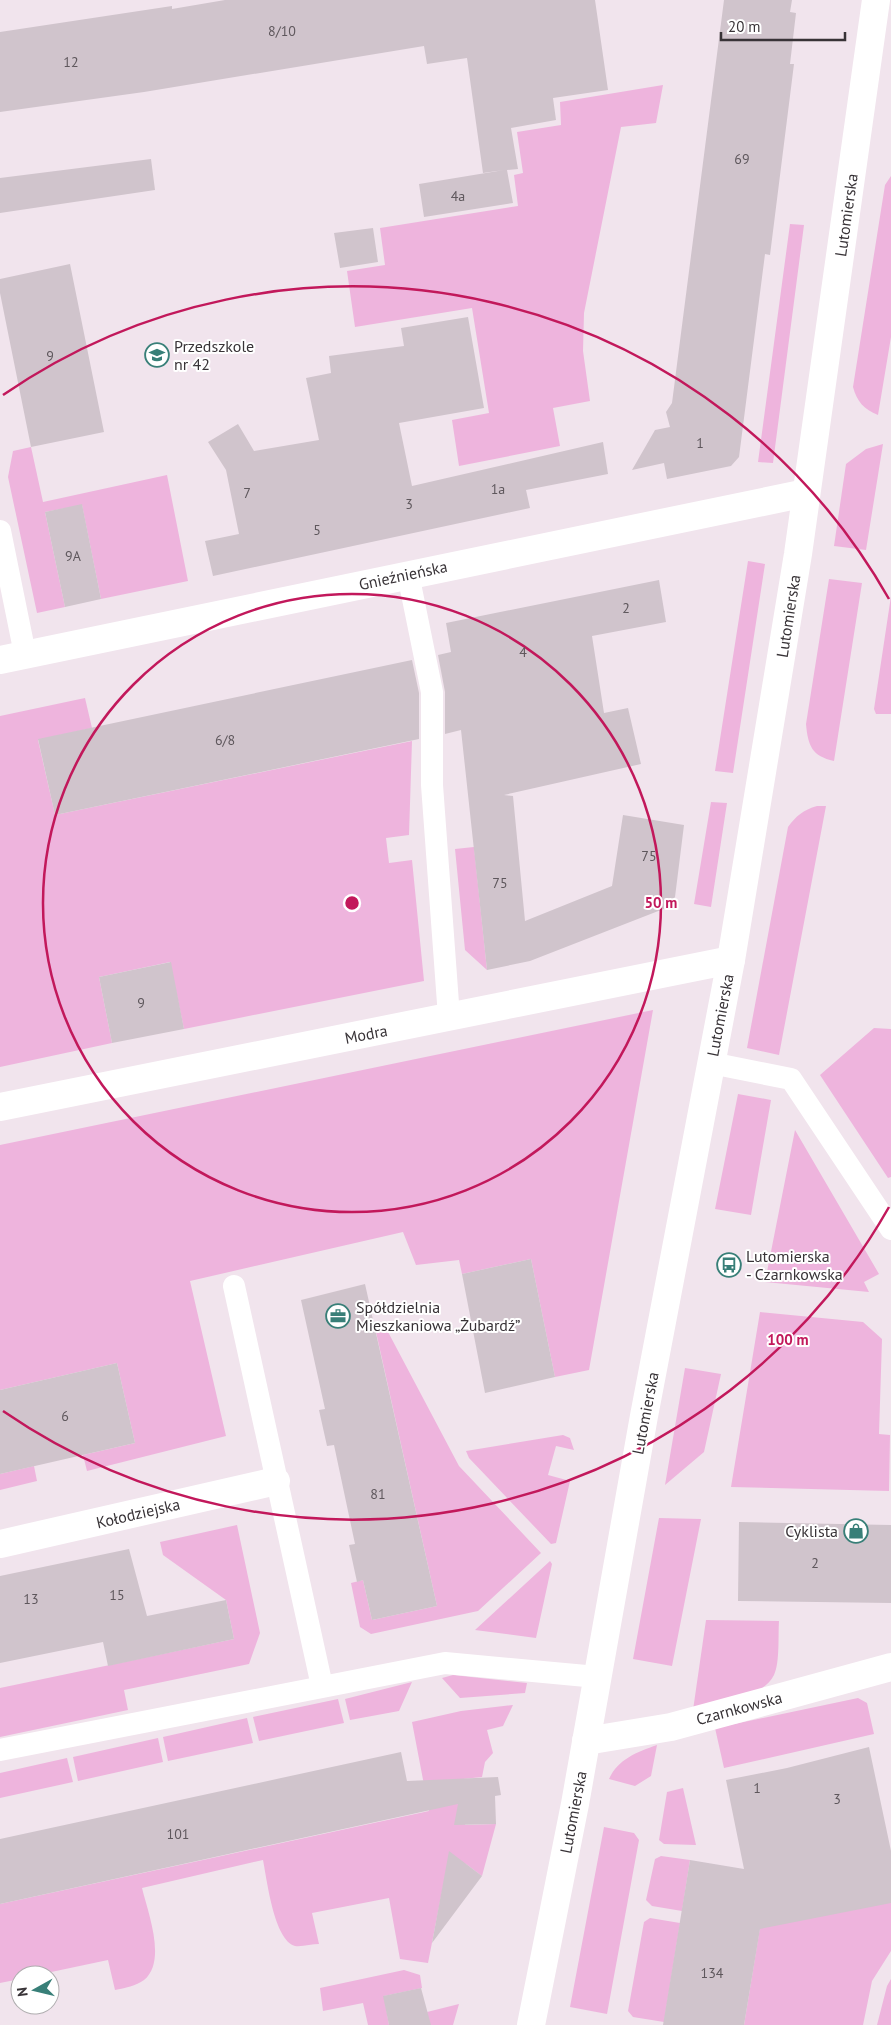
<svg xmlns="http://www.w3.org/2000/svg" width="891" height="2025" font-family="'PT Sans',sans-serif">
<rect width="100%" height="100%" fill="#f1e4ed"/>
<path fill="#eeb4dd" d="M663,85L656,123L621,127L584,313L583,351L590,401L553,408L560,446L459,466L452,420L489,413L472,308L355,327L347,271L385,265L380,228L518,206L514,175L523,173L517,132L561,125L560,102Z
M891,176V337L878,415C864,409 857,402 853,387L885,185Z
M790,224L804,225L773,463L758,462Z
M883,444L866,550L834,546L846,464L866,449Z
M31,447L43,502L167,475L188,581L101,599L82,505L45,512L65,607L37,613L8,477L13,451Z
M748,561L765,564L733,773L715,771Z
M829,579L862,583L834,761C812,756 808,746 806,724Z
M891,596V714H876L874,709Z
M85,698L92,728L38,740L55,815L412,741L409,835L386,838L389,863L412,860L424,981L184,1029L170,962L99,977L112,1043L0,1067V716Z
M711,802L727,803L711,907L694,904Z
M817,806H826L779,1055L747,1048L788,827C796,816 803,810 817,806Z
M474,847L487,970L465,950L455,849Z
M653,1010L589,1370L555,1377L531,1259L462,1274L459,1260L416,1265L403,1232L190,1281L226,1436L87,1471L83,1455L135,1443L117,1363L0,1390V1145Z
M874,1028L891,1029V1177L888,1178L820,1075Z
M738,1094L771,1100L751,1215L715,1209Z
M795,1130L879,1274L864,1282L869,1292L765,1282Z
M760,1312L863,1322L882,1339L879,1434L890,1435L889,1491L731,1487Z
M387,1330L459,1466L541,1553L478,1611L371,1634L360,1627L351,1583L363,1580L372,1620L437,1606L376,1332Z
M685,1368L721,1374L704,1452L665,1485Z
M563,1435L570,1438L574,1450L556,1446L548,1475L570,1481L556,1543L551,1544L469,1458L466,1451Z
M34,1466L37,1481L0,1490V1474Z
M659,1518L701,1519L672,1666L633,1659Z
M237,1525L260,1633L249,1664L124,1690L128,1710L0,1737V1688L234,1639L226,1600L163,1555L160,1542Z
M550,1561L552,1564L536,1638L475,1630Z
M706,1620L779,1621C778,1635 780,1663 774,1675C762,1699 717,1703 693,1710Z
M453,1675L527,1683L525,1693L460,1698L442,1678Z
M412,1682L399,1711L350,1720L345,1699Z
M858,1698L867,1703L874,1734L724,1768L715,1728Z
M338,1699L344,1723L259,1741L253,1717Z
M513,1705L503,1726L487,1730L493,1753L485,1762L482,1777L463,1779L465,1825L496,1824L482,1876L466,1864L448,1861L428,1963L400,1959L389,1898L312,1913L319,1944C312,1944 302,1947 295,1946C274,1940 267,1880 263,1860L142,1888C148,1913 167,1961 144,1980C136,1986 125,1988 115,1990L108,1960L37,1975H20V1979L0,1983V1904L429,1811L412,1722L461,1711Z
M247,1718L253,1743L168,1761L163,1737Z
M158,1738L163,1762L78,1781L73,1757Z
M657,1745L651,1776L635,1786L609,1779C618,1759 637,1752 657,1745Z
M67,1758L73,1782L0,1798V1773Z
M683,1788L696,1845L664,1844L659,1840L667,1792Z
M604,1827L634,1833L639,1840L607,2014L570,2007Z
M661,1856L690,1860L682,1911L652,1906L646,1900L655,1859Z
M769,1873L891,1903V1951L872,1981L863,2025H744Z
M650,1918L680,1923L664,2022L633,2017L628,2011L644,1922Z
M404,1970L420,1975L422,1988L384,1996L389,2025H368L363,2003L323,2011L320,1988Z
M891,1979V2025H877L887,1986Z
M459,2004L453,2025H430L427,2012Z"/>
<path fill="#d0c4cc" d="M225,0H595L608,90L553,98L556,120L511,128L518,169L507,170L513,203L424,217L419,184L504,170L483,173L467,58L427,64L424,46L144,92L0,112V32L172,6V9Z
M724,0H792L790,12L796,13L790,64H794L770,255L765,254L739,457L731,466L667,479L664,463L632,470L655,430L670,427L666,412L672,403Z
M151,159L155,190L0,213V178Z
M373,228L378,262L340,268L334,233Z
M70,264L104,432L31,447L0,293V279Z
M468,317L484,408L399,423L412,486L603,442L608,474L526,490L530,508L213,576L205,541L239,534L226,470L208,442L238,424L254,451L319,440L306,378L331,373L329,356L404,346L401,328Z
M82,504L101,599L65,607L45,512Z
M659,580L666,622L592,636L604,713L628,708L641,764L504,795L513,796L525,921L612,886L623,815L684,825L675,897L666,908L530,961L487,970L461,730L445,734V692L438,655L451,652L446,623Z
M412,660L419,693V739L55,815L38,739Z
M171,962L184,1029L112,1043L99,977Z
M531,1259L555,1377L485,1393L462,1274Z
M365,1284L437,1606L372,1620L363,1580L357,1582L349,1545L355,1544L334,1445L327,1446L319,1410L325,1409L301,1300Z
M117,1363L135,1443L0,1474V1390Z
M739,1522L891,1525V1603L738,1601Z
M129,1549L147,1616L226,1600L234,1639L108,1666L103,1642L0,1663V1576Z
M869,1747L891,1851V1903L760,1929L744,2025H663L690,1860L744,1869L726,1780L787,1768Z
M401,1752L407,1781L498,1777L501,1795L495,1796L496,1824L454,1825L458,1804L0,1904V1839Z
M449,1851L482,1876L432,1943Z
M421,1988L431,2025H389L383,1996Z"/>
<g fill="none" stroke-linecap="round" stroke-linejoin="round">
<path stroke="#fff" stroke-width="22" d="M0,531L25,654
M408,574L432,692V785L449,1017
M711,1063L791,1079L891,1229
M234,1286L322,1686
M0,1750L445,1663L597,1677"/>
<path stroke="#fff" stroke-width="28" d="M0,660L806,493
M0,1107L731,960
M0,1544L276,1481
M586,1741L671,1727L891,1667"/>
<path stroke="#fff" stroke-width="28" d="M531,2025L575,1804L644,1416L731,960L798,554L876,0"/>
</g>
<g fill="none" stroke="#c2185b" stroke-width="2.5">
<circle cx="352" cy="903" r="309"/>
<path d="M889 1207A617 617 0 0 1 3 1411M3 395A617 617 0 0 1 889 599"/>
</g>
<defs>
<g id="school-ring" transform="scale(1.25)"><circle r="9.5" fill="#fff" stroke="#387f78" stroke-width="1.5"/><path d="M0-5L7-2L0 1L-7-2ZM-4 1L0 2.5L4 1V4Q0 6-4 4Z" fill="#387f78"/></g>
<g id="bus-ring" transform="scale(1.25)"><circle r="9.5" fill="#fff" stroke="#387f78" stroke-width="1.5"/><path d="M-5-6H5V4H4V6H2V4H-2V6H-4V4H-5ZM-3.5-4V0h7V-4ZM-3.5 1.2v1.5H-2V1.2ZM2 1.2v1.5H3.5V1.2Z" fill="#387f78"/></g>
<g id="office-ring" transform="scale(1.25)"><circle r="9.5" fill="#fff" stroke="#387f78" stroke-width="1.5"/><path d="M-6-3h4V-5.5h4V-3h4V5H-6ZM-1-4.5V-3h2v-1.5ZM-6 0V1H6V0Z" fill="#387f78"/></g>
<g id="shop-ring" transform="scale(1.25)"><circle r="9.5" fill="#fff" stroke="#387f78" stroke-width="1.5"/><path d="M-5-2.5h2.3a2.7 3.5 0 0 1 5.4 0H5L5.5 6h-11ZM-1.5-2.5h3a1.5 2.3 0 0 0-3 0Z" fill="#387f78"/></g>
</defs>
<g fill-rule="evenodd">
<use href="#school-ring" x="157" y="355"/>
<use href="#bus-ring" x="729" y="1265"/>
<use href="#office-ring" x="338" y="1316"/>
<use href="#shop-ring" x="856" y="1531"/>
</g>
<g text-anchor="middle" stroke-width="4" stroke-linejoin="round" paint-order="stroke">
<g font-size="14" fill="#5e575c">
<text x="282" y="36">8/10</text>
<text x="71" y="67">12</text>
<text x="742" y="164">69</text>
<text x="458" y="201">4a</text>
<text x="50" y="361">9</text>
<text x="700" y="448">1</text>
<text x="498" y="494">1a</text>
<text x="247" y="498">7</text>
<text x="409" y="509">3</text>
<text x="317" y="535">5</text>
<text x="73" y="561">9A</text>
<text x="626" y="613">2</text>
<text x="523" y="657">4</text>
<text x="225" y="745">6/8</text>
<text x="649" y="861">75</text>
<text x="500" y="888">75</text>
<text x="141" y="1008">9</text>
<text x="65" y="1421">6</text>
<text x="378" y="1499">81</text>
<text x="815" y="1568">2</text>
<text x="117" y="1600">15</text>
<text x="31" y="1604">13</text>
<text x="757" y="1793">1</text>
<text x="837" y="1804">3</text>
<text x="178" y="1839">101</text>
<text x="712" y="1978">134</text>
</g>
<g font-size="16" fill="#383337" stroke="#fff">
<text transform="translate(846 215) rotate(-82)" y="6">Lutomierska</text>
<text transform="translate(403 575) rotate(-12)" y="6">Gnieźnieńska</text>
<text transform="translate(788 616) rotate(-81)" y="6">Lutomierska</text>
<text transform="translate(720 1015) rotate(-79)" y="6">Lutomierska</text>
<text transform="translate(366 1034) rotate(-11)" y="6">Modra</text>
<text transform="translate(645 1413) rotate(-79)" y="6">Lutomierska</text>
<text transform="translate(138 1513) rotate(-13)" y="6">Kołodziejska</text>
<text transform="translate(739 1708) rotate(-15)" y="6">Czarnkowska</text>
<text transform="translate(573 1812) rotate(-79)" y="6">Lutomierska</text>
</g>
<g font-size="16" fill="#383337" stroke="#fff" text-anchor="start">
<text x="174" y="352">Przedszkole<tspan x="174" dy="18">nr 42</tspan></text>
<text x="746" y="1262">Lutomierska<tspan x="746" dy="18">- Czarnkowska</tspan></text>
<text x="356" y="1313">Spółdzielnia<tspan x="356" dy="18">Mieszkaniowa „Żubardź”</tspan></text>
<text x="838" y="1537" text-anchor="end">Cyklista</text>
</g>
</g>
<circle cx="352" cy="903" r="8" fill="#c2185b" stroke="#fff" stroke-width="2.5"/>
<g font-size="15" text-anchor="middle" font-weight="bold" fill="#c2185b" stroke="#fff" stroke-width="4" stroke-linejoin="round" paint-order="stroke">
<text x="661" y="908">50 m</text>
<text x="788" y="1345">100 m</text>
</g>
<g transform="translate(35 1990) rotate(262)"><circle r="24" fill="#ffffff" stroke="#afadaf"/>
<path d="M0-4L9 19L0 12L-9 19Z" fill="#387f78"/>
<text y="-8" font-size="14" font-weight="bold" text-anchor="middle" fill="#383337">N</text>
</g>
<path d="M721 32v8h124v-8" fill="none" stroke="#383337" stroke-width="2.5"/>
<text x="728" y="32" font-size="15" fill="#383337" stroke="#ffffff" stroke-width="4" paint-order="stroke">20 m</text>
</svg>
